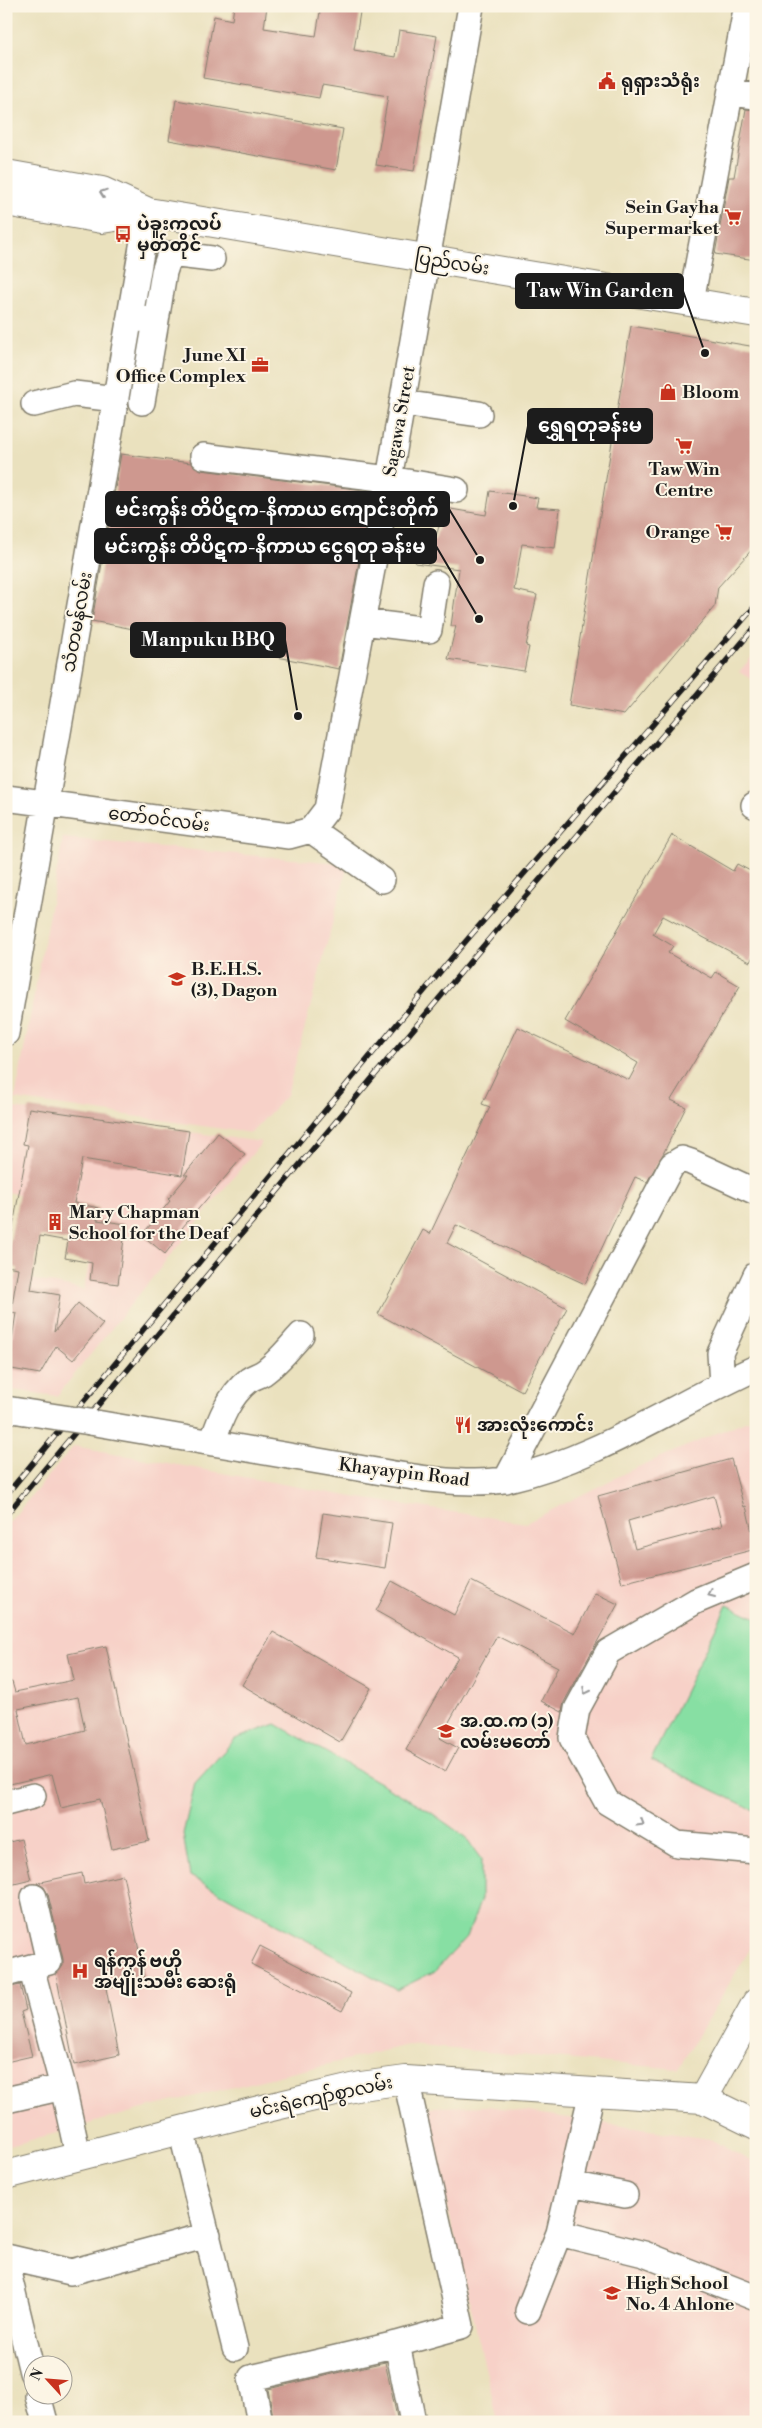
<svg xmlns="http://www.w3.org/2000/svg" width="762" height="2428" font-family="'Libre Bodoni','Noto Sans Myanmar',serif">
<rect width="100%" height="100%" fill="#fcf5e5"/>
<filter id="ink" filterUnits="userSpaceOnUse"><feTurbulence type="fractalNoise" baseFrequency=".02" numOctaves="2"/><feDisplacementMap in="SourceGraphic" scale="10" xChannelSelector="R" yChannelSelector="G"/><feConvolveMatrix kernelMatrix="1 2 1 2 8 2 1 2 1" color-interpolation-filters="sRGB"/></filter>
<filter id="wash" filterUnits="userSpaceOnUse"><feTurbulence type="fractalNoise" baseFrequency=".0096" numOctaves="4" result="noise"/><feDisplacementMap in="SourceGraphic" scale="20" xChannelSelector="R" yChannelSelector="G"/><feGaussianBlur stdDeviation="1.12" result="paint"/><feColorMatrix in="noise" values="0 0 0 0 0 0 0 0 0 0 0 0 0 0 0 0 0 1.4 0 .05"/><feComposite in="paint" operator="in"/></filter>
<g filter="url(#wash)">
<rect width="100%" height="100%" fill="#eae1be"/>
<path fill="#f7d1c8" d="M756,652V682L739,672Z
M63,838L348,864L287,1095L251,1133L15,1099Z
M13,1108L262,1142L57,1396L6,1389V1274L84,1290L99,1207L6,1192V1144Z
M756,1419V1939L678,2069L408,2045L150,2107L6,2147V1526L74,1446L353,1497L526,1523L631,1470L745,1421Z
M488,2106L710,2139L756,2164V2422H498L424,2107Z"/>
<path fill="#87dfa3" stroke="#527e60" d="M727,1605L756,1618V1811L651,1760Z
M276,1724L426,1809L464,1836L481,1859V1899L467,1937L435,1971L397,1990L190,1876L183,1834L195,1783L235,1739Z"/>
<g id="blocks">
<path fill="#ce988f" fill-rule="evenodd" d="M234,6H267L264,28L316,36L321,6H361L354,50L395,57L399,30L437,36L414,171L376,165L388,96L322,85L319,98L203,78L214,16L232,20Z
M176,100L343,129L336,170L169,140Z
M746,109L756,110V260L715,254L729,177H734Z
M631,326L756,347V545L718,587L715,606L624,715L569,705Z
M121,454L191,463L201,470L372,491L339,669L92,621Z
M490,491L538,498L536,507L560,509L555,548L522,544L514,590L537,595L526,646L529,647L524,671L448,659L456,626H451L459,569L415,563L420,536L435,539L445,508L486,515Z
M672,835L733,871L737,864L756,874V951L750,962L663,916L653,934L673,946L668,953L712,978L716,972L740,986L671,1100L686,1107L663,1154L647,1182L635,1177L585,1284L456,1225L447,1243L567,1308L522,1391L378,1314L423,1230L430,1234L490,1107L482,1104L518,1027L629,1080L638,1063L565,1021Z
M29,1108L189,1131L182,1175L82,1159L74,1203L99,1208L97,1220L126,1224L118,1284L90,1280L92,1263L65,1258L68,1241L40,1236L31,1290L60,1295L54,1332L78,1303L103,1324L73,1360L56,1346L40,1374L6,1368V1345L11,1346L16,1313L11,1312L18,1268L6,1266V1263L28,1145L23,1144Z
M218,1133L245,1154L182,1228L184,1230L165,1254L142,1235L170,1201L168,1199L188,1175H184Z
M731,1459L744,1507L746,1506L756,1549L622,1583L598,1496ZM714,1496L722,1526L635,1549L628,1521Z
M323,1513L392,1523L385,1568L316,1557Z
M392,1581L454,1615L471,1581L575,1633L595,1593L618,1604L564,1702L562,1712L541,1701L558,1667L497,1636L440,1738L458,1748L445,1772L406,1750L458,1657L376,1611Z
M273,1632L371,1688L340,1742L242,1685Z
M106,1646L149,1841L112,1849L100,1799L61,1808L52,1774L6,1785V1682H12L15,1692L74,1680L68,1654ZM78,1697L85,1730L26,1745L18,1709Z
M21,1839L31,1880L6,1886V1843Z
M82,1873L84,1884L123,1875L145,1979L106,1988L119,2055L74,2065L56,1974L63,1966V1959L48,1894L44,1887L37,1883Z
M260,1946L351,1993L342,2011L251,1964Z
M20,1985L26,2010L21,2012L32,2056L6,2062V1988Z
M385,2362L398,2422H274L268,2389Z"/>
</g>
</g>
<g filter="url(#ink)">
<use href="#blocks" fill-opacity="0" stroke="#837e6d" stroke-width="1"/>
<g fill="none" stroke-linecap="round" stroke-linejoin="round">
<g stroke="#837e6d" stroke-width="28">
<path id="minor" d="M731,93L756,96
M691,301L745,15L747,13L756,11
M140,319L156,321L142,402
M156,321L164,272L170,254L212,259
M402,403L479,414
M34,404L74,394L116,399
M203,456L389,479L456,490
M363,622L429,630L436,583
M6,798L289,836L311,830
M754,805L756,806
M311,830L327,809L389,479L471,6
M311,830L382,880
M6,1033L148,212
M722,1384L720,1353L756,1275
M6,1409L25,1412
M90,1422C172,1436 254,1450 336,1464C384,1472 462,1489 508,1479C597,1459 674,1405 756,1368
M212,1443C220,1419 229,1396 249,1380C253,1377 258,1376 263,1373C278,1363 289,1348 301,1335
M506,1480L672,1165L682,1159L691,1162L756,1192
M756,1576L696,1601L608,1652L577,1709L572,1738L607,1802L677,1844L756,1851
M6,1803L33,1796
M31,1967L63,2087L78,2155
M6,1974L49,1962L34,1897
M6,2100L63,2087
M181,2130L235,2348
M571,2184L625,2195
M559,2233L644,2254L756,2298
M6,2257L71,2272L208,2235
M6,2264L32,2372
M528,2311L559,2233L592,2092
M397,2344L413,2422
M38,2396L45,2422
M260,2422L251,2378L397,2344L461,2326L406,2080"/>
</g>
<g stroke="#837e6d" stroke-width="30">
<path id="major" d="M703,2099L756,2003
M6,2175L263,2109L361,2086L406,2080L703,2099L756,2125"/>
</g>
<g stroke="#837e6d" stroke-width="30">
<path id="highway" d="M6,174L102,191L148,212L756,313
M6,202L102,219L148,212"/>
</g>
<use href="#minor" stroke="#fff" stroke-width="25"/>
<use href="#major" stroke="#fff" stroke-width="28"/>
<use href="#highway" stroke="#fff" stroke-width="28"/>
<g stroke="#1c1c1c" stroke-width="5.5">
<path id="rail" d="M6,1495L460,948L756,605
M6,1515L473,958L756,626"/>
</g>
<use href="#rail" stroke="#fcf5e5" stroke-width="4" stroke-dasharray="11" stroke-linecap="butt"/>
<g stroke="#837e6d" stroke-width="28" stroke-linecap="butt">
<path id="minor-bridge" d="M25,1412L90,1422"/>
</g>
<use href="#minor-bridge" stroke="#fff" stroke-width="25"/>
</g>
<defs><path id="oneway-chevron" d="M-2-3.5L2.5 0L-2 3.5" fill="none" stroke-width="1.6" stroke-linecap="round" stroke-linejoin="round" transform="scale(1.25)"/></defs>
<g stroke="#999">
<use href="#oneway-chevron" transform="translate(103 193) rotate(-161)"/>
<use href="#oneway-chevron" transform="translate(711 1594) rotate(156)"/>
<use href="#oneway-chevron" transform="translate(586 1691) rotate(117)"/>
<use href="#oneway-chevron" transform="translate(641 1823) rotate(31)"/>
</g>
</g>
<defs>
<g id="civic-bare" transform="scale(1.35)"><path d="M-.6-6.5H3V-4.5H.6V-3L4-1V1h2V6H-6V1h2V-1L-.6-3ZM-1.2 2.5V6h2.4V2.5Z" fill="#c8321e" stroke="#fcf5e5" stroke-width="2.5" paint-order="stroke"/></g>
<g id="supermarket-bare" transform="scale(1.35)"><path d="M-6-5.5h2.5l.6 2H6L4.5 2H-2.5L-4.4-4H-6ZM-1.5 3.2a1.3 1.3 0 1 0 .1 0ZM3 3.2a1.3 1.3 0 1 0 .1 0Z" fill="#c8321e" stroke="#fcf5e5" stroke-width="2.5" paint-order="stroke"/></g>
<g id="bus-bare" transform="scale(1.35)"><path d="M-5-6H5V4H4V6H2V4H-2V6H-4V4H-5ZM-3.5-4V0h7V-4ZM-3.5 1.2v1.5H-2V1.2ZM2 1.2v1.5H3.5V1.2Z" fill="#c8321e" stroke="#fcf5e5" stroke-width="2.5" paint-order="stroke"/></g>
<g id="office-bare" transform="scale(1.35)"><path d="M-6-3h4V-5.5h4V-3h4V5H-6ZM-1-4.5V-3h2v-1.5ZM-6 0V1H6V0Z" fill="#c8321e" stroke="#fcf5e5" stroke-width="2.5" paint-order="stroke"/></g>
<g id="shop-bare" transform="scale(1.35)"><path d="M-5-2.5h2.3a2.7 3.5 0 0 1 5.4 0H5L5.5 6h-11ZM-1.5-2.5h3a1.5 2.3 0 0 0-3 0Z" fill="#c8321e" stroke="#fcf5e5" stroke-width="2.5" paint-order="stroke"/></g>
<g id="school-bare" transform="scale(1.35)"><path d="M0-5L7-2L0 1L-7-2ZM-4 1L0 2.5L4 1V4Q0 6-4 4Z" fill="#c8321e" stroke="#fcf5e5" stroke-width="2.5" paint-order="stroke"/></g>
<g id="building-bare" transform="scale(1.35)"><path d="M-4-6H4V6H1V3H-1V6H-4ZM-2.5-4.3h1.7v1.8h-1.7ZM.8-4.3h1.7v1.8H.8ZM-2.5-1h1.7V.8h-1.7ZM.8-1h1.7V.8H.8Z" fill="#c8321e" stroke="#fcf5e5" stroke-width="2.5" paint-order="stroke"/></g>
<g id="restaurant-bare" transform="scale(1.35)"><path d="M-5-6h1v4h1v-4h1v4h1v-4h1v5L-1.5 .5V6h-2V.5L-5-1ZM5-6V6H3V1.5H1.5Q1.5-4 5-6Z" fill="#c8321e" stroke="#fcf5e5" stroke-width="2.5" paint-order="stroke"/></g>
<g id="hospital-bare" transform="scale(1.35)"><path d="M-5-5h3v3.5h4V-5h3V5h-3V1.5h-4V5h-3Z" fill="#c8321e" stroke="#fcf5e5" stroke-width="2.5" paint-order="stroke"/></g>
</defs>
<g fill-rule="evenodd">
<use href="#civic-bare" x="607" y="81"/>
<use href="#supermarket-bare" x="733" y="217"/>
<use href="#bus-bare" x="123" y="234"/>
<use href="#office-bare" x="260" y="365"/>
<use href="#shop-bare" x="668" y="392"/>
<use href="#supermarket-bare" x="684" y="446"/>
<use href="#supermarket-bare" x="724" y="532"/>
<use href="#school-bare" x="177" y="979"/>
<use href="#building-bare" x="55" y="1222"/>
<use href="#restaurant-bare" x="463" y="1425"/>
<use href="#school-bare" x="446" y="1731"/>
<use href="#hospital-bare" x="80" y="1971"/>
<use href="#school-bare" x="612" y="2293"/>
</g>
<g text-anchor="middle" stroke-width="4" stroke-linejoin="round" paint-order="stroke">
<g font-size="18" font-weight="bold" fill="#1c1c1c" stroke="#fcf5e5" text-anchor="start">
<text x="621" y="87">ရုရှားသံရုံး</text>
<text x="719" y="213" text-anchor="end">Sein Gayha<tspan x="719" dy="21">Supermarket</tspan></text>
<text x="137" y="230">ပဲခူးကလပ်<tspan x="137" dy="21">မှတ်တိုင်</tspan></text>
<text x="246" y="361" text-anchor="end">June XI<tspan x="246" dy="21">Office Complex</tspan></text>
<text x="682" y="398">Bloom</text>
<text x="684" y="475" text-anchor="middle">Taw Win<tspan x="684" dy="21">Centre</tspan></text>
<text x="710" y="538" text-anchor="end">Orange</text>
<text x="191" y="975">B.E.H.S.<tspan x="191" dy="21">(3), Dagon</tspan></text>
<text x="69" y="1218">Mary Chapman<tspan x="69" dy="21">School for the Deaf</tspan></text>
<text x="477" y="1431">အားလုံးကောင်း</text>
<text x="460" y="1727">အ.ထ.က (၁)<tspan x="460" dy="21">လမ်းမတော်</tspan></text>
<text x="94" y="1967">ရန်ကုန် ဗဟို<tspan x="94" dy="21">အမျိုးသမီး ဆေးရုံ</tspan></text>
<text x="626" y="2289">High School<tspan x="626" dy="21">No. 4 Ahlone</tspan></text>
</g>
<g font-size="18" fill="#1c1c1c" stroke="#fcf5e5">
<text transform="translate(452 263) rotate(9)" y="6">ပြည်လမ်း</text>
<text transform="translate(399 421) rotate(-80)" y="6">Sagawa Street</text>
<text transform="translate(77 622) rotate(-80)" y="6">သံတမန်လမ်း</text>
<text transform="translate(159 819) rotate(7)" y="6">တော်ဝင်လမ်း</text>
<text transform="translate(404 1472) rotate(7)" y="6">Khayaypin Road</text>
<text transform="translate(321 2097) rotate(-12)" y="6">မင်းရဲကျော်စွာလမ်း</text>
</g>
</g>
<path fill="none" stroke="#1c1c1c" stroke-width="2" d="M705 353L683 291M513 506L528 426M480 560L449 509M479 619L436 546M298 716L285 640"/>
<g fill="#1c1c1c" stroke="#fcf5e5" stroke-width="2">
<circle cx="705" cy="353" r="5"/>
<circle cx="513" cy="506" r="5"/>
<circle cx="480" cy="560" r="5"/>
<circle cx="479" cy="619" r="5"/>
<circle cx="298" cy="716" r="5"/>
</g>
<g fill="#1c1c1c" stroke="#1c1c1c" stroke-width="2">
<rect x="516" y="274" width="167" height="34" rx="5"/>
<rect x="528" y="409" width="124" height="34" rx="5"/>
<rect x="106" y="492" width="343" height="34" rx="5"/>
<rect x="95" y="529" width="341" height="34" rx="5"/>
<rect x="131" y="623" width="154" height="34" rx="5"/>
</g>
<g font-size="19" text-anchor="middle" font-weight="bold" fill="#fff">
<text x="600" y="297">Taw Win Garden</text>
<text x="590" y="432">ရွှေရတုခန်းမ</text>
<text x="277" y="516">မင်းကွန်း တိပိဋက-နိကာယ ကျောင်းတိုက်</text>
<text x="265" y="553">မင်းကွန်း တိပိဋက-နိကာယ ငွေရတု ခန်းမ</text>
<text x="208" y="646">Manpuku BBQ</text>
</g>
<rect width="762" height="2428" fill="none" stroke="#fcf5e5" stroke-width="25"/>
<g transform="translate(48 2380) rotate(296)"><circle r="24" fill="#fcf5e5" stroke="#a29e95"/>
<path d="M0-4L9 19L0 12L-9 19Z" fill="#c8321e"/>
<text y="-8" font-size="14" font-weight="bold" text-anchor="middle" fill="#1c1c1c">N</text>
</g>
</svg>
